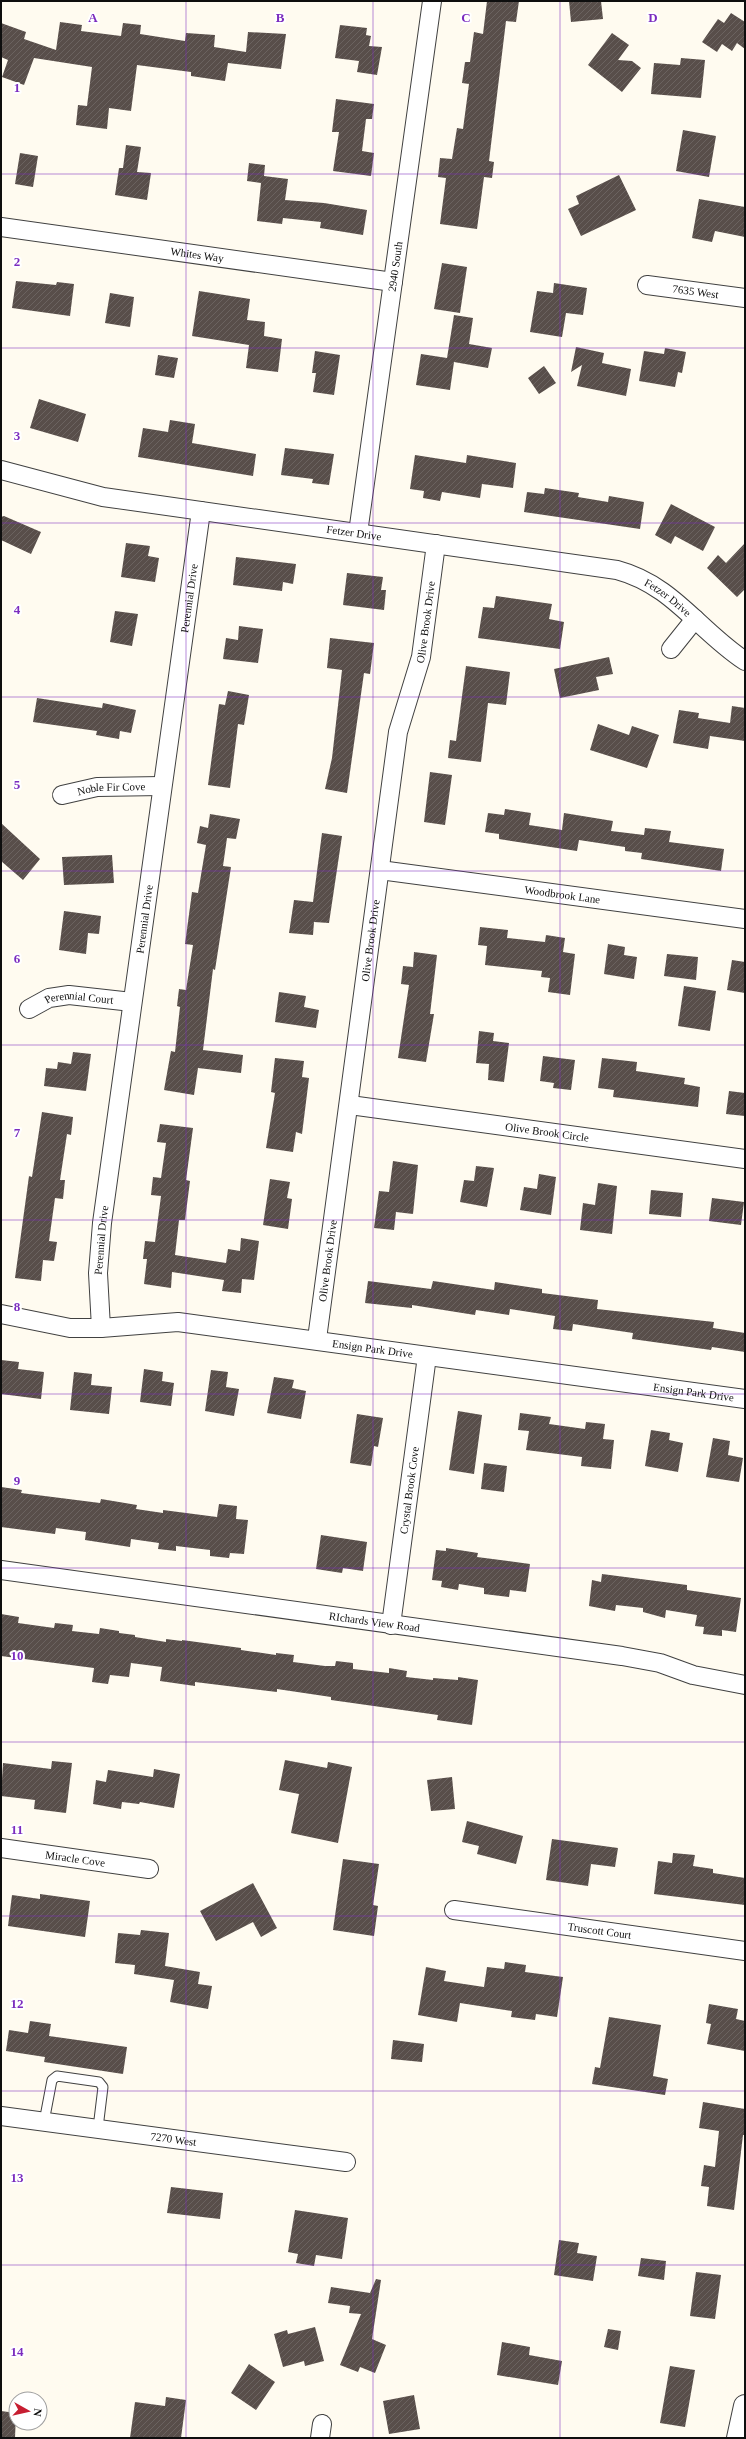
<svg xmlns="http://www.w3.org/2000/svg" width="746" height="2439" font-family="Georgia,serif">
<defs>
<pattern id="building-hatch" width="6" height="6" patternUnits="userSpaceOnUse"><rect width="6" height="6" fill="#584e4a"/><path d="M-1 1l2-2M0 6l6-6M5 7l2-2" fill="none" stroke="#6b6360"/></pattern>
</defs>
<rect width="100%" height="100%" fill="#fffbf0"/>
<path fill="url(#building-hatch)" d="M487,1H519L516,22L506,21L489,161L494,162L492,178L484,177L477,229L440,224L446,178L438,177L440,158L452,159L457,128L463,129L469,84L462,83L465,62H470L474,32L483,34Z
M569,1H601L603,19L571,22Z
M731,13L745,22V49L737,43L732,51L722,44L717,52L702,42L718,19L724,23Z
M60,22L82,25L81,31L121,36L123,23L141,25L140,34L185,41L186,33L215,35L214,47L246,52L248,32L286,34L281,69L228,63L225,81L191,76V72L137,65L131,111L109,108L107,129L76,125L78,105L87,106L92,67L34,58L24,85L2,77L8,60L1,57V23L26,32L24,39L56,50Z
M340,25L367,28L366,35L371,36L369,46L382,47L377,75L357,72L359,61L335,58Z
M612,33L629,45L618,60L632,61L641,68L622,92L588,65Z
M681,58L705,60L701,98L651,94L654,63L680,65Z
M336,99L374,104L372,119H366L362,151L374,153L371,176L333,171L339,132H332Z
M683,130L716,136L709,177L676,171Z
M126,145L141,147L137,172L151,173L147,200L115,195L119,168H123Z
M20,153L38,156L33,187L15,184Z
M249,163L265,165L264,176L288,179L285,200L324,203L367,210L363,235L320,228L321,222L283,218L282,224L257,221L261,183L247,181Z
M619,175L636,210L581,236L568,209L579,204L576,196Z
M699,199L745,207V237L715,231L712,242L692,238Z
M442,263L467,267L460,313L434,309Z
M16,281L56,285L57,282L74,284L70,316L12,308Z
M554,283L587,288L583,315L566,313L562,337L530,332L537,291L553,293Z
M199,291L250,299L247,320L265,322L264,336L282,339L278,372L246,368L249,345L192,336Z
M110,293L134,297L130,327L105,323Z
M454,315L473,318L469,344L492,348L488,368L454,362L450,390L416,385L421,354L447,358Z
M576,347L604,353L602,363L631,369L626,396L577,386L582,365L571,372Z
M665,348L686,352L682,373L678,372L675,387L639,381L644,351L664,354Z
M315,351L340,355L334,395L313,392L316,373H312Z
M158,355L178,358L174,378L155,375Z
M544,366L556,383L539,394L528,378Z
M39,399L86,414L78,442L30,428Z
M170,420L195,424L192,443L256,454L253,476L138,457L143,428L168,432Z
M285,448L334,454L329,485L312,483L313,479L281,475Z
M415,455L466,463L467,455L516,463L513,488L482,484L480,498L442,492L440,501L423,498L424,491L410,489Z
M545,488L579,493L578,497L608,502L609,496L644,502L640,529L524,512L527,492L544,494Z
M671,504L715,527L703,551L675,536L671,544L655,535Z
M4,516L41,532L31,554L1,540V517Z
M126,543L150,546L148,556L159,558L155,582L121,577Z
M745,543V589L737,597L707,568L718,555L726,563Z
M236,557L296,564L293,584L283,582L282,591L233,585Z
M347,573L383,577L381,590H386L384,610L343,605Z
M496,596L552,604L549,619L564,622L560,649L478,638L483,607L494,608Z
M115,611L138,614L132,646L110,642Z
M239,626L263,629L258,663L223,659L226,638L238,640Z
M330,638L374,643L370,674L364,673L347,793L325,789L332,758L342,670L327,668Z
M609,657L613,674L596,677L599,690L560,698L554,669Z
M466,666L510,672L506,705L488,703L481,762L448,758L450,740L456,741Z
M228,691L249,695L244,725L238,724L230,788L208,785L219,704L225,705Z
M37,698L102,708L103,703L136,710L131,733L120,731L119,739L96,735L97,731L33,722Z
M732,706L745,708V741L710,736L708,749L673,743L679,710L699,713L698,718L730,723Z
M598,724L629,735L632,726L659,735L647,768L590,750Z
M430,772L452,775L445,825L424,822Z
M505,809L531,813L529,825L562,830L564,813L613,821L611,831L644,835L645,828L671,831L669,842L724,849L721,871L641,859L642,853L625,851V847L579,840L577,851L499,839V834L485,832L488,813L504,815Z
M210,814L240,819L236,839L227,838L223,866L231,867L215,970L213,969L203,1050L243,1055L241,1073L198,1068L194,1095L164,1090L171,1051L175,1052L180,1007L177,1006L179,989L186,990L193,945L185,944L192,892L198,893L206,845L197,843L200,826L208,828Z
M1,823L40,859L23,880L1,861Z
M322,833L342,836L329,923L314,922L313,935L289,933L294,900L313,902Z
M112,855L114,883L64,885L62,857Z
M64,911L101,916L99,934L88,933L86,954L59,950Z
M480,927L508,930L507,938L545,942L546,935L565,938L563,952L575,954L570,995L548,992L550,978L541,977L542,971L485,965L487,946L478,945Z
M608,944L625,947L624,955L637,957L634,979L604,974Z
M414,952L437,955L430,1014H434L426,1062L398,1058L409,985L401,984L403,966L413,967Z
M667,954L698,957L696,980L664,976Z
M732,960L745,962V993L727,990Z
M684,986L716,991L710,1031L678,1026Z
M279,992L306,996L304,1007L319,1010L316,1028L275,1022Z
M479,1031L494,1033L493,1041L509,1043L504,1082L488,1080L489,1064L476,1063Z
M73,1052L91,1054L86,1091L44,1086L46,1068L57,1069L58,1062L71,1064Z
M543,1056L575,1060L571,1090L553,1088L554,1083L540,1081Z
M275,1058L304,1061L302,1077L309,1078L302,1134L296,1132L293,1152L266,1148L275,1093L271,1092Z
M602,1058L637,1062L636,1071L685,1078L684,1084L700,1087L698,1107L613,1097L614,1090L598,1088Z
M729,1091L745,1093V1116L726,1114Z
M42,1112L73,1117L71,1135L67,1134L60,1180H65L63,1199L55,1198L49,1241L57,1242L54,1261L43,1260L41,1281L15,1278L29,1176L32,1177Z
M160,1124L193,1128L186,1180L190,1181L185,1220H179L175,1255L226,1263L228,1249L240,1251L241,1238L259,1241L254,1280L242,1279L241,1293L222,1291L224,1280L172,1272L171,1288L144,1284L147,1259H143L145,1241L155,1242L161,1196L151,1195L153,1177L161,1178L166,1143L157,1142Z
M393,1161L418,1165L413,1214L396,1212L394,1230L374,1228L379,1191L389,1192Z
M476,1166L494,1168L487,1207L460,1202L464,1180L474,1181Z
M539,1174L556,1177L551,1215L520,1210L524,1187L537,1189Z
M270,1179L290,1182L287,1198L292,1199L288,1229L263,1225Z
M598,1183L617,1186L612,1234L580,1230L583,1203L595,1205Z
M651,1190L683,1193L681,1217L649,1214Z
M712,1198L744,1202L741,1225L709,1221Z
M368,1281L431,1289L433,1281L494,1290L495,1282L542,1289V1293L598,1300L597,1309L714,1322L713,1328L745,1333V1352L712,1347L711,1350L632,1339L633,1333L573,1324L572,1331L553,1329L555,1316L510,1309L509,1315L476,1310L475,1315L412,1305V1308L365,1303Z
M1,1360L19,1362L18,1369L44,1372L41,1399L1,1394Z
M144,1369L163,1372L162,1381L174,1383L171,1406L140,1402Z
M211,1370L228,1372L226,1387L239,1389L234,1416L205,1411Z
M74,1372L92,1374L91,1385L112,1387L109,1414L70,1410Z
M274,1377L294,1380L292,1388L306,1391L301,1419L267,1413Z
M458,1411L482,1415L474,1474L449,1470Z
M520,1413L551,1417L549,1424L585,1429L586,1422L605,1424L603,1439L614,1440L611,1469L581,1466L582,1457L526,1450L529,1431L518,1430Z
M357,1414L383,1418L378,1447L374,1446L371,1466L350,1463Z
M651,1430L670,1433L669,1440L683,1443L678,1472L645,1466Z
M713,1438L730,1441L728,1455L743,1458L739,1482L706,1477Z
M484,1463L507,1466L504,1492L481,1489Z
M1,1487L22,1490L21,1493L100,1503L101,1499L137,1505L136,1509L163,1513V1510L217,1517L219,1504L237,1506L236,1519L248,1520L244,1554L230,1553L229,1558L210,1556V1550L176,1546V1551L158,1549L159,1543L131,1539L130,1547L85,1540L86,1532L56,1528L55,1534L1,1527Z
M321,1535L367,1542L363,1571L343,1568L342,1573L316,1569Z
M446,1548L478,1553L477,1557L530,1564L526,1592L510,1590L509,1597L484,1594V1588L459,1584L458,1590L441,1587L442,1581L432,1580L436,1550L446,1551Z
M602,1574L687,1585V1590L741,1598L736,1632L722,1630V1636L703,1634L704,1627L695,1626L697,1615L666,1610L665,1618L643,1612V1608L616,1605L615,1611L589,1606L592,1580L601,1582Z
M1,1614L19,1617L18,1623L54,1628L55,1623L73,1625L72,1631L99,1634L100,1628L119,1631V1633L135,1635V1637L166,1642V1639L182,1641V1640L241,1648V1650L276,1655V1653L294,1655L293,1662L325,1666H335L336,1661L353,1663V1669L389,1673V1668L407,1671L406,1677L433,1680V1678L458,1680V1677L478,1680L472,1725L437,1720L438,1715L331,1700V1697L277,1689V1692L195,1682V1686L160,1681L162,1667L131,1663L129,1677L110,1675L108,1684L92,1682L94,1668L1,1656Z
M285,1760L327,1768L328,1762L352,1767L338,1843L291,1833L299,1794L279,1790Z
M52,1761L72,1763L66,1813L34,1809L35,1800L1,1796L3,1763L51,1769Z
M154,1769L180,1774L174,1808L140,1802L139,1804L122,1802L121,1809L93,1804L96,1780L106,1782L108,1770L153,1777Z
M452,1777L455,1809L431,1811L427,1780Z
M467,1821L523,1836L516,1864L477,1854L479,1846L462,1842Z
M552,1839L618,1848L615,1867L591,1864L588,1886L546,1880Z
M673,1853L695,1855L693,1866L713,1869V1873L745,1878V1905L654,1894L658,1861L672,1863Z
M343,1859L379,1864L373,1905L378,1906L374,1936L333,1930Z
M253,1883L277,1928L261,1937L253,1922L216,1941L200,1911Z
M40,1894L90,1901L85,1937L8,1926L12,1895L40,1899Z
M141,1930L169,1933L165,1966L200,1972L198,1984L212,1986L208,2009L170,2002L174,1980L134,1974L135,1965L115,1963L118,1933L140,1935Z
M505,1962L526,1965L525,1972L563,1977L557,2017L536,2014L535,2020L511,2017L512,2011L460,2003L457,2022L418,2015L426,1967L446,1971L444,1981L484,1987L487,1967L504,1969Z
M709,2004L738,2009L736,2019L745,2021V2051L707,2044L711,2024L706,2023Z
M609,2017L661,2025L653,2076L668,2079L665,2095L592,2084L595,2067L600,2068Z
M30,2021L51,2024L49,2036L127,2047L123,2074L44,2062L45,2057L6,2051L9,2030L28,2033Z
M393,2040L424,2044L422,2062L391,2059Z
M703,2102L745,2109V2135H743L734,2210L707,2206L709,2187L701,2186L704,2165L715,2167L719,2131L699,2128Z
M171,2187L223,2193L220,2219L167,2213Z
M295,2210L348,2218L342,2259L316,2255L314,2266L296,2263L298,2254L288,2252Z
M559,2240L579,2243L577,2253L597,2256L593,2281L554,2275Z
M641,2258L666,2261L664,2280L638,2276Z
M696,2272L721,2275L715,2319L690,2316Z
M376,2279L381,2280L372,2339L386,2345L375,2373L360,2367L358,2372L340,2365L361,2314L349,2313L350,2306L328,2303L331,2287L370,2293Z
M315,2327L324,2361L305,2366L304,2361L283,2367L274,2334L287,2330L288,2334Z
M608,2329L621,2331L618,2350L604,2347Z
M502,2342L530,2347L529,2355L562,2361L558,2385L497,2375Z
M249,2364L275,2382L256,2410L231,2393Z
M670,2366L695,2370L685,2427L660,2423Z
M414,2395L420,2429L389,2434L383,2401Z
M166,2397L186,2400L181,2438H130L135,2402L165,2406Z
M1,2411L16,2413L15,2438H1Z"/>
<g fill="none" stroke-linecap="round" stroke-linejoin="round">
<g stroke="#414141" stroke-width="11">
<path id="service" d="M44,2122L52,2080L57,2076L99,2082L103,2087L98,2128"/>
</g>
<g stroke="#414141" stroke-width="20">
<g id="minor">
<path id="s1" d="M1,227L393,282"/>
<path id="s2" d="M647,285L745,298"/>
<path id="s3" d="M1,470L103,497L617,570C673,585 698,630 745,661"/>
<path id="s4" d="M358,533L432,1"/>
<path d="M671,649L695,619"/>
<path id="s5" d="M62,795L97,787L162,786"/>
<path id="s6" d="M380,870L745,919"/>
<path id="s7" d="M29,1009L49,998L69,995L132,1002"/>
<path id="s8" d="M350,1105L745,1159"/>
<path id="s9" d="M1,1314L70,1328H101L178,1322L745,1399"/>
<path id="s10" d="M101,1328L98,1273L102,1223L201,511"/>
<path id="s11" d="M317,1339L398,732L421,657L436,544"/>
<path id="s12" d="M1,1570L622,1656L660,1663L693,1675L745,1685"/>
<path id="s13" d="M391,1625L427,1356"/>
<path id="s14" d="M1,1848L149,1869"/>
<path id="s15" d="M454,1910L745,1951"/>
<path id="s16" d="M1,2116L346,2162"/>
<path d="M320,2438L322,2424"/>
</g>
</g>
<g stroke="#414141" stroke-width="24">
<path id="tertiary" d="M738,2438L745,2406"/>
</g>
<use href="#service" stroke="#fff" stroke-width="9"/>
<use href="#minor" stroke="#fff" stroke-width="18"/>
<use href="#tertiary" stroke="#fff" stroke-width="22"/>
</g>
<path fill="none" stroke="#7b2cbf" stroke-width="1" stroke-opacity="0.55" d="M186,1V2438M373,1V2438M560,1V2438M1,174H745M1,348H745M1,523H745M1,697H745M1,871H745M1,1045H745M1,1220H745M1,1394H745M1,1568H745M1,1742H745M1,1916H745M1,2091H745M1,2265H745"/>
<g text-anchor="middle" stroke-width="4" stroke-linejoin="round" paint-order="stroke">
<g font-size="11" fill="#0e0e0e" stroke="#fff">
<text dy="4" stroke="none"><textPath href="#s1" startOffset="198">Whites Way</textPath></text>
<text dy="4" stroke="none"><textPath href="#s4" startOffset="269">2940 South</textPath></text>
<text dy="4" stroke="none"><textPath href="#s2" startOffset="49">7635 West</textPath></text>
<text dy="4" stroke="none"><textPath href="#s3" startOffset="359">Fetzer Drive</textPath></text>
<text dy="4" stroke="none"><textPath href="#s10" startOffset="736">Perennial Drive</textPath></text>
<text dy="4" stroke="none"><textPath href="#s3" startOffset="683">Fetzer Drive</textPath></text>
<text dy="4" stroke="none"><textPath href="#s11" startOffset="726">Olive Brook Drive</textPath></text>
<text dy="4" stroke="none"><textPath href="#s5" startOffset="50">Noble Fir Cove</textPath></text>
<text dy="4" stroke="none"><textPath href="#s6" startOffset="184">Woodbrook Lane</textPath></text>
<text dy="4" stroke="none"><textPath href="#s10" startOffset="412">Perennial Drive</textPath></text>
<text dy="4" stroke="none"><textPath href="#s11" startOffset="402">Olive Brook Drive</textPath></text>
<text dy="4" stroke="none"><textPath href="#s7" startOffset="53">Perennial Court</textPath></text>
<text dy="4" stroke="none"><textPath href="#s8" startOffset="199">Olive Brook Circle</textPath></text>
<text dy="4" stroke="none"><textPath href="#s10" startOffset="88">Perennial Drive</textPath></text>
<text dy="4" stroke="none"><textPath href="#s11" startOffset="79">Olive Brook Drive</textPath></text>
<text dy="4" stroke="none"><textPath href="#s9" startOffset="375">Ensign Park Drive</textPath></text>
<text dy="4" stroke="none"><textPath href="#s9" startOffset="699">Ensign Park Drive</textPath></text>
<text dy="4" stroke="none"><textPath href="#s13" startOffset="136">Crystal Brook Cove</textPath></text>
<text dy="4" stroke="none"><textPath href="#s12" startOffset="377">RIchards View Road</textPath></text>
<text dy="4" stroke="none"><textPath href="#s14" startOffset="75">Miracle Cove</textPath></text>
<text dy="4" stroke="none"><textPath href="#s15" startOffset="147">Truscott Court</textPath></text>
<text dy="4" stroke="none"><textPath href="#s16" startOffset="174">7270 West</textPath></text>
</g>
</g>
<g font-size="13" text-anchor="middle" font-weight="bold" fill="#7b2cbf" stroke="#fff" stroke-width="4" stroke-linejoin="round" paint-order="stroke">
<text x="93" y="22">A</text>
<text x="280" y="22">B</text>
<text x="466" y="22">C</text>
<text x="653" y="22">D</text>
<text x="17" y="92">1</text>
<text x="17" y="266">2</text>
<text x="17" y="440">3</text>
<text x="17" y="614">4</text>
<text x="17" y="789">5</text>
<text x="17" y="963">6</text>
<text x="17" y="1137">7</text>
<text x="17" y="1311">8</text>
<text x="17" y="1485">9</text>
<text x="17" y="1660">10</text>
<text x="17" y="1834">11</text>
<text x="17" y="2008">12</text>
<text x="17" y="2182">13</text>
<text x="17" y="2356">14</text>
</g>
<rect width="746" height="2439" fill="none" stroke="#0e0e0e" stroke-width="4"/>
<g transform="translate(28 2411) rotate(98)"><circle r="19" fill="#ffffff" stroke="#9f9f9f"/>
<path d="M0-3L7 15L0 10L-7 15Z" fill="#c71e31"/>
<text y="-6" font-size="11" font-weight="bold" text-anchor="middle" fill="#0e0e0e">N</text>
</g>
</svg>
